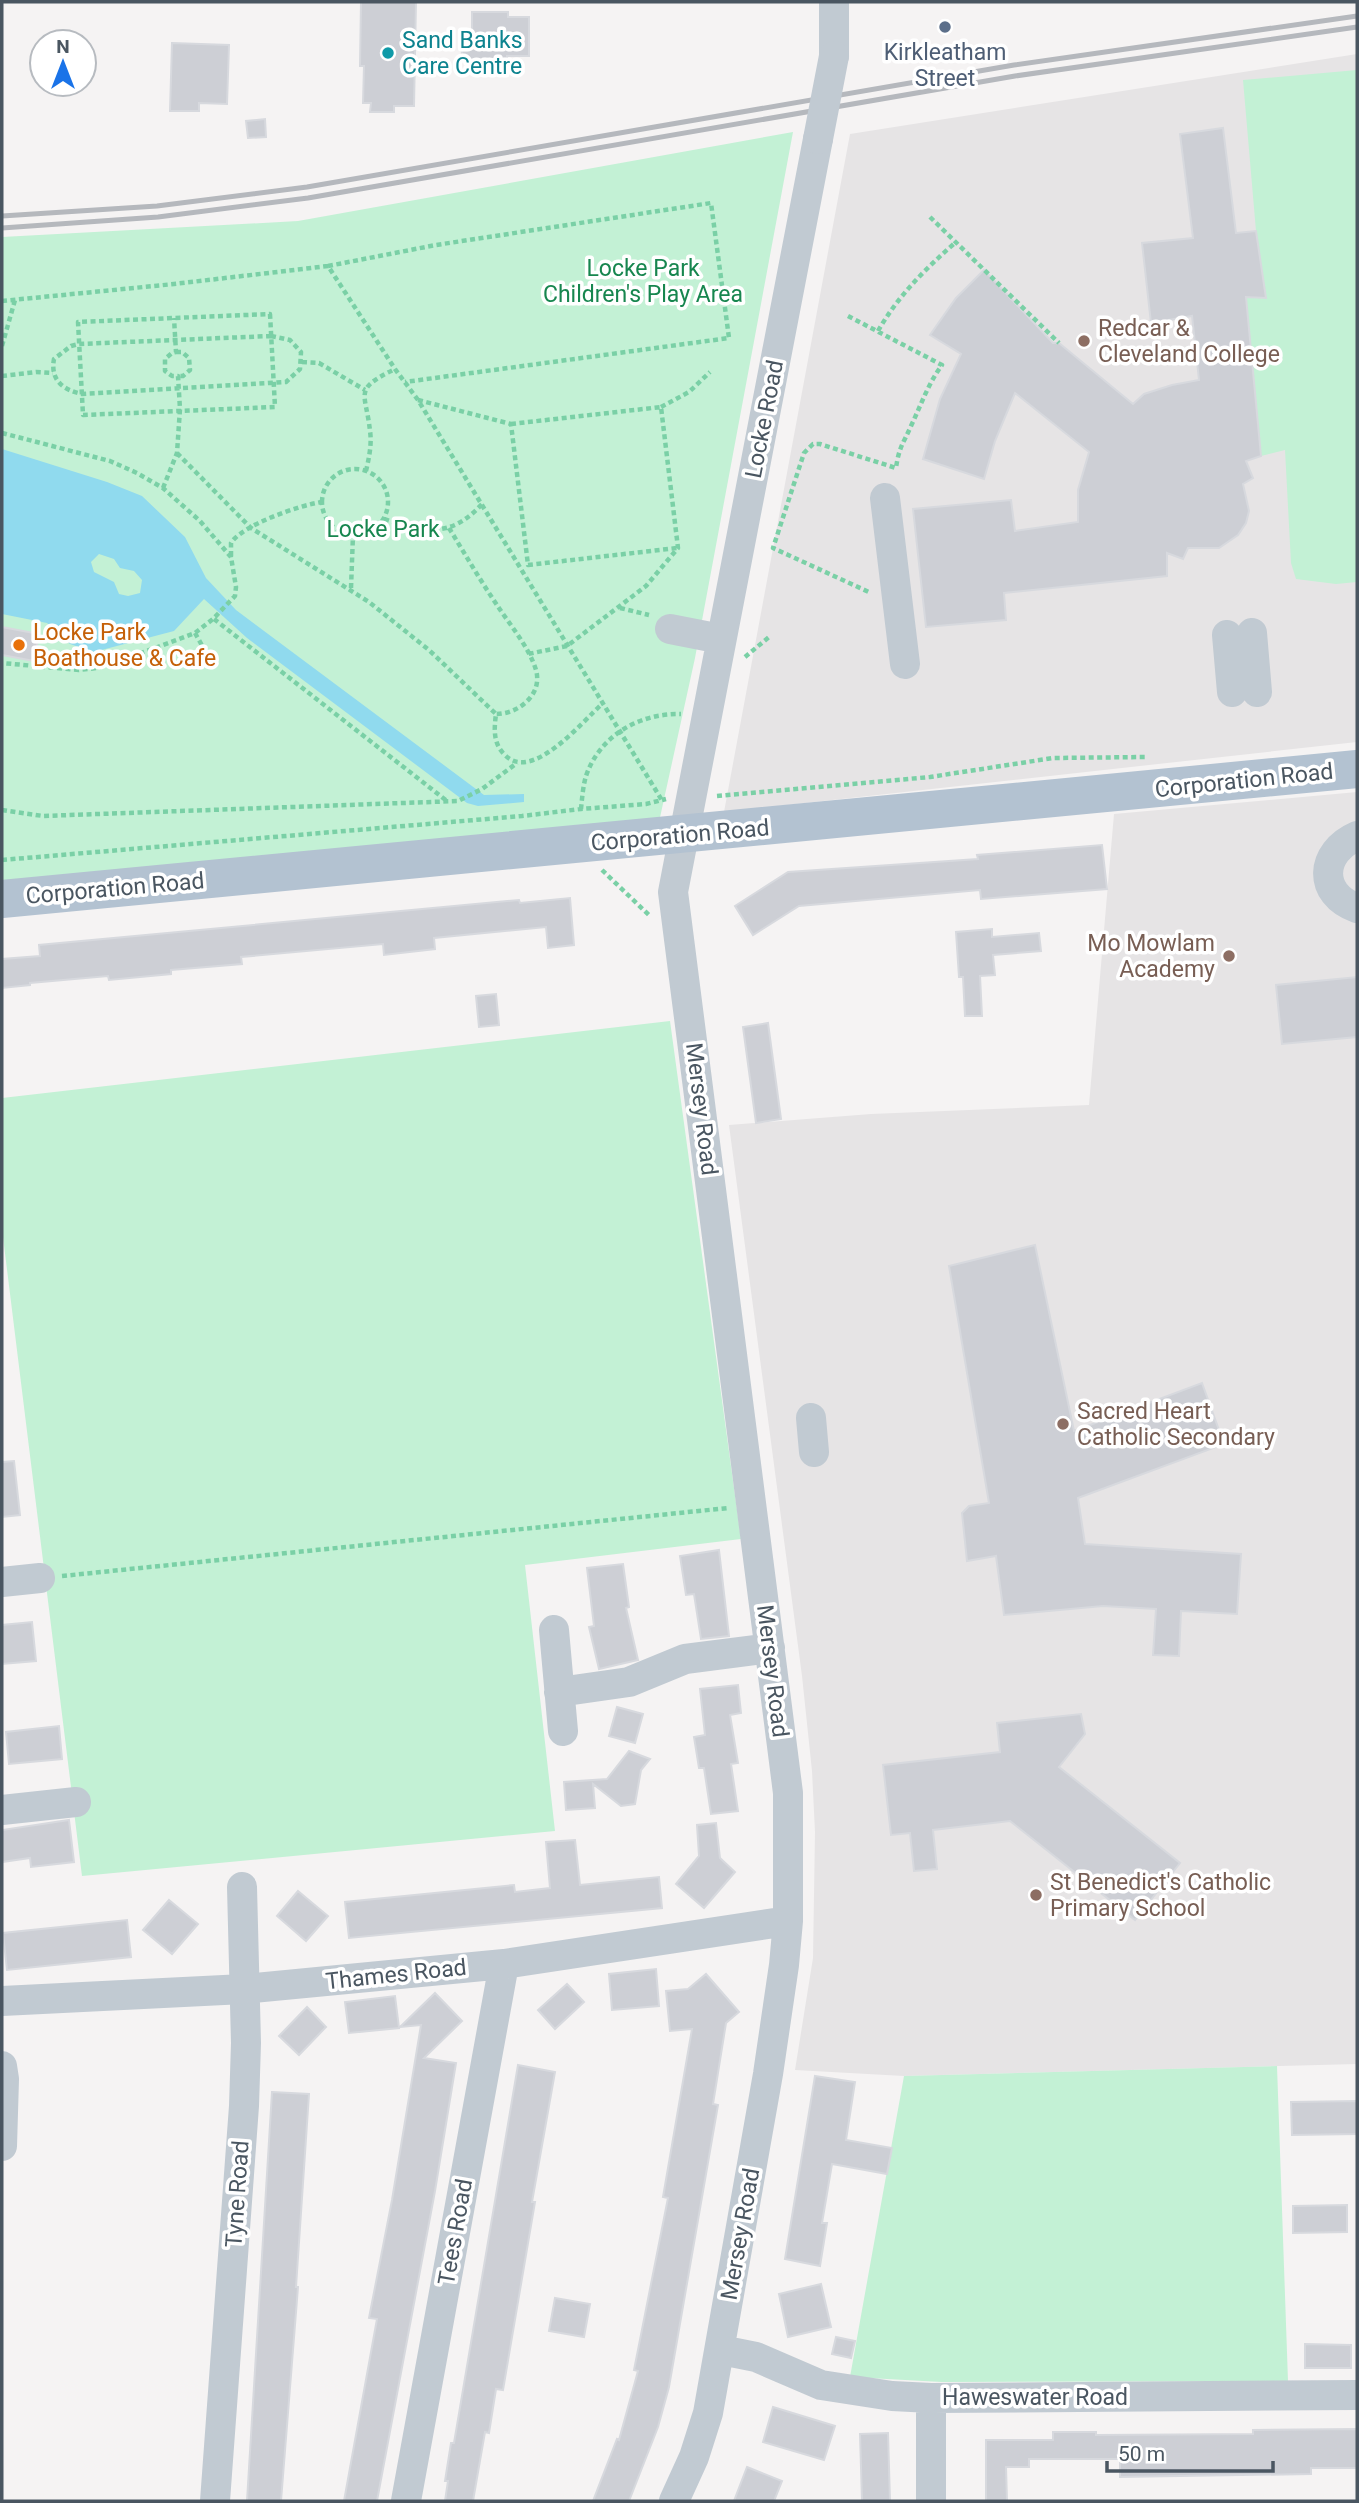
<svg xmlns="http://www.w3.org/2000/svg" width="1359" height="2503" font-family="Roboto,sans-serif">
<rect width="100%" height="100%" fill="#f5f3f3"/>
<path fill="#e6e4e5" d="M1357,54V742L724,812L850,134Z
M1357,792V2064L904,2076L795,2070L813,1958L815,1832L812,1771L802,1676L729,1125L871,1114L1089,1105L1114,814Z"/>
<path fill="#c3f1d5" d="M1357,70V582L1336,584L1296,579L1291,563L1285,450L1261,456L1246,297H1266L1256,231L1243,80Z
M793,132L695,658L659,822L4,885L2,878V237L298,221Z
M670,1021L741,1539L525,1565L555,1831L82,1876L2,1229V1098Z
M1277,2066L1288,2381L942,2382L850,2377L904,2076Z"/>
<path fill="#90daee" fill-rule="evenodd" d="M2,449L107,482L142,496L185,537L206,578L236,610L484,795L524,794V802L478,806L467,803L247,638L204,599L174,631L94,652L70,644L47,623L2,614ZM99,554L114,559L120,568L134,571L142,580L140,593L128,596L119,594L114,582L94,572L91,562Z"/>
<path fill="#cdcfd5" stroke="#d7d9de" stroke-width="2" d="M361,2H416L414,106H394V112H370L371,103H363L364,66H360Z
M472,12H508V17H529V56H507V60L462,59L461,35H472Z
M172,43L229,45L227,104L199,103V111H170Z
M265,119L266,137L248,138L246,121Z
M1223,128L1236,233L1256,231L1266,298L1246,297L1261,456L1246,461L1253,478L1243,484L1249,511L1246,523L1238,535L1219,548H1188L1183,559L1167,553V576L1004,593L1006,620L926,627L913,509L1011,500L1015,531L1078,522V490L1089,452L1015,393L995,441L984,479L923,459L940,399L961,354L930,335L956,298L984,270L1053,343H1059L1133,404L1144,394L1172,385L1199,380L1192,316L1151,323L1142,243L1193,238L1180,134Z
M2,627L39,634L34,661L2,655Z
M1102,845L1107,889L981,899L980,890L799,906L753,935L735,906L788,872L978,859L977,855Z
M570,898L574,945L548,948L546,927L434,938L435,949L384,955L383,944L241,957L242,964L171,970V974L109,980L108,976L30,983V985L2,988V959L40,956L39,945L519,900L520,903Z
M992,929V937L1039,933L1041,951L993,955L995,975L980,976L982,1016H965L963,977H959L956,932Z
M1357,977V1037L1282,1044L1276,985Z
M496,994L499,1025L479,1027L476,996Z
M768,1023L781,1119L756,1123L743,1027Z
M1035,1245L1074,1431L1202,1383L1224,1444L1078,1498L1085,1544L1241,1554L1237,1614L1181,1611L1179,1656L1153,1655L1156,1609L1103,1606L1004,1615L996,1556L967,1561L962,1513L969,1506L989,1503L949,1266Z
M14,1461L20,1515L2,1517V1462Z
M719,1550L729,1636L701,1639L694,1594L686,1595L680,1556Z
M623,1564L629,1607L626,1608L638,1660L599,1669L589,1627L594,1626L587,1568Z
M32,1622L36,1661L2,1664V1625Z
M738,1685L741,1713L730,1715L738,1763L731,1764L738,1811L711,1814L704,1768H699L694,1737L705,1735L700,1689Z
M617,1707L643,1714L635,1743L609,1736Z
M1081,1714L1085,1734L1059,1767L1180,1863L1135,1920L1010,1821L933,1830L937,1869L914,1871L910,1833L891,1835L883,1765L1000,1752L997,1723Z
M59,1726L62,1759L9,1764L6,1732Z
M629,1751L650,1759L641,1770L635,1804L621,1806L593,1784L595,1808L566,1810L564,1782L607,1779Z
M69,1820L74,1862L31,1867L30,1858L2,1862V1830Z
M716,1823L720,1858L735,1872L704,1908L676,1884L699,1856L697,1825Z
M575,1840L580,1885L659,1877L662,1908L349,1938L345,1902L514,1885L515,1892L550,1888L546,1842Z
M298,1891L328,1916L306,1941L277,1916Z
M169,1900L198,1924L172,1954L143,1930Z
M127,1920L131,1957L7,1970L3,1933Z
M656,1969L659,2006L612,2010L609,1974Z
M706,1974L739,2012L726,2023L713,2104L718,2105L669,2387L658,2427L629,2501H593L617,2439L619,2440L638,2371L634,2370L668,2198L663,2197L692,2029L670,2031L666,1991L688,1989Z
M567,1984L584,2002L555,2029L538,2010Z
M435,1993L462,2021L424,2058L456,2063L435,2191L377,2501H344L377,2319L369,2318L392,2200L421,2025L400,2027Z
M395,1996L399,2028L349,2033L345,2002Z
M307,2007L326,2027L299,2055L279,2036Z
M518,2065L555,2072L532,2202H535L503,2390L496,2389L489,2433L485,2432L473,2501H445L448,2481H445L451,2443H454Z
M815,2076L855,2082L846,2140L892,2148L887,2174L832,2164L822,2223H827L820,2266L785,2259Z
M272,2092L309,2094L296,2287H298L281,2501H247Z
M1357,2101V2134L1292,2135L1291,2102Z
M1347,2205V2232L1293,2233V2206Z
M821,2284L831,2327L788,2337L779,2294Z
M555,2298L590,2304L584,2337L549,2331Z
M836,2337L855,2341L851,2358L832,2354Z
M1305,2344L1351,2345V2368H1305Z
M773,2407L835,2426L824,2460L763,2442Z
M1357,2429V2468H1311V2474L1120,2477V2459H1029V2467H1006L1007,2501H986V2440H1053V2432H1096V2435L1253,2434V2430Z
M888,2433L890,2501H862L860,2434Z
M747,2467L782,2481L774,2501H734Z"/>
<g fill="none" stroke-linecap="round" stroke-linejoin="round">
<path stroke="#7ad0a6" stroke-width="4.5" stroke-dasharray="5 3.5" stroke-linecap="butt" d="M930,217L1059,343
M328,266L436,245L711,203L729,338L405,382
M2,301L174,284L328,266L395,369L418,400L663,802
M270,314L275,407L83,415L78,322Z
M848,316L942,365C928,384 921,405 911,426C903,444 899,447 896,468L820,444H813L804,453L773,548L871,593
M878,331C898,296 925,269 956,242
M271,336L290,340L301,352L300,369L286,382L82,394C63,390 50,380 54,359L71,346L79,344Z
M2,346L15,300
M176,352H182L189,358L190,370L183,376H178
M302,362L319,363L365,390
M2,376L36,372L53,373
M418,400L511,424L528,565L677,548
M661,407L689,392L710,372
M511,424L661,407L678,548L646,586L567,646L528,654
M2,433L110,461L137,473L163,488L200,521L231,557L236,587L235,596L213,619L195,633L128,658L97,668L79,670L2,663
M177,453L251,528L369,602L429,650L496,714C494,729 493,744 505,755C532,783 582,722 602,704
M322 502a33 33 0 1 1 66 0a33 33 0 1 1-66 0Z
M366,471C369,458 372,444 370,431C366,392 352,390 395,369
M163,488L177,453L180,409L178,376H172L165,371V359L172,353L176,352L174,318
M384,519C425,532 450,539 482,504
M449,528C465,554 480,580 497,605C510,625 529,647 536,670C543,695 518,714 496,714
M231,556V543C242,525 300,505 322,502
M351,588L353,535
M620,608L649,615
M214,619L447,801
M195,633L204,649
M745,657L769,637
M717,796L930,777L1053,758L1147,757
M581,809C582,799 583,786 586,776C600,735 640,713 681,714
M2,810L43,816L458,801L482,789L517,763
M2,860L522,816L581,809L646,804L666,799
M602,870L651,917
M62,1576L728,1508"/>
<path stroke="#c1cad2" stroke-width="30" d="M834,56V2
M885,498L905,664
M670,629L721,639
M1252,633L1257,692
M1227,635L1232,692
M1357,836C1320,852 1317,894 1357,908
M811,1418L814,1452
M2,1582L40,1578
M554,1630L563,1731
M559,1692L629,1682L685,1659L770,1648
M2,1810L76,1802
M2,2001L244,1989L504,1964L788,1921
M2,2066L4,2079L2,2146
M721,2350L756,2357L821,2385L892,2396L931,2398L1357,2395
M931,2398V2501
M215,2501L244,2106L246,2043L242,1887
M406,2501L504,1964
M674,2501L694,2457L708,2413L768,2074L784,1965L788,1921V1793L673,892L818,139"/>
<path stroke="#b3c2d1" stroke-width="38" d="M2,899L1357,769"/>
<path stroke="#b5b8bd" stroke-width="5" d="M2,216L157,206L307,187L1014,65L1357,16
M2,228L158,217L308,198L1015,76L1357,27"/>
<path stroke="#c1cad2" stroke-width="30" d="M818,139L834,56"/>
</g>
<circle fill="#5c6f8a" stroke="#fff" stroke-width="2.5" cx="945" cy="27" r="7"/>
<circle fill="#0f9aa8" stroke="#fff" stroke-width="2.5" cx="388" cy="53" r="7"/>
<g fill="#8d6e63" stroke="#fff" stroke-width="2.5">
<circle cx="1084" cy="341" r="7"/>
<circle cx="1229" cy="956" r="7"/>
<circle cx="1063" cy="1424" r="7"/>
<circle cx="1036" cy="1895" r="7"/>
</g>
<circle fill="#e8710a" stroke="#fff" stroke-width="2.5" cx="19" cy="645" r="7"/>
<g text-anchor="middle" stroke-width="7" stroke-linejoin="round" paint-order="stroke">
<g font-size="23" fill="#0d838f" stroke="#fff" text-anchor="start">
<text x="402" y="48">Sand Banks<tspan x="402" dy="26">Care Centre</tspan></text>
</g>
<g font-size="23" fill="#4e5e75" stroke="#fff">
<text x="945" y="60">Kirkleatham<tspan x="945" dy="26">Street</tspan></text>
</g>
<g font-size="23" fill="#17864f" stroke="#fff">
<text x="643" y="276">Locke Park<tspan x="643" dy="26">Children's Play Area</tspan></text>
<text x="383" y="537">Locke Park</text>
</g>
<g font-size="23" fill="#785e54" stroke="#fff" text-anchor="start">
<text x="1098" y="336">Redcar &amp;<tspan x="1098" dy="26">Cleveland College</tspan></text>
<text x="1215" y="951" text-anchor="end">Mo Mowlam<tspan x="1215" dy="26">Academy</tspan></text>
<text x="1077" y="1419">Sacred Heart<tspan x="1077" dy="26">Catholic Secondary</tspan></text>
<text x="1050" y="1890">St Benedict's Catholic<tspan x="1050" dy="26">Primary School</tspan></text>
</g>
<g font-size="23" fill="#4a5661" stroke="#fff">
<text transform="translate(764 419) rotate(-79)" y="8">Locke Road</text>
<text transform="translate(1244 780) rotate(-6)" y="8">Corporation Road</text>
<text transform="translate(680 835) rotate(-5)" y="8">Corporation Road</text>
<text transform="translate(115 888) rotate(-5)" y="8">Corporation Road</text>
<text transform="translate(702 1109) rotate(83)" y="8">Mersey Road</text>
<text transform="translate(773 1671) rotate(83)" y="8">Mersey Road</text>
<text transform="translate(396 1974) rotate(-6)" y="8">Thames Road</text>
<text transform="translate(237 2194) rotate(-86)" y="8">Tyne Road</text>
<text transform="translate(455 2232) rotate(-80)" y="8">Tees Road</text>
<text transform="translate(740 2234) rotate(-80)" y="8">Mersey Road</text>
<text x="1035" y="2405">Haweswater Road</text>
</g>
<g font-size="23" fill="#c56008" stroke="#fff" text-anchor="start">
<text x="33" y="640">Locke Park<tspan x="33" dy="26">Boathouse &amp; Cafe</tspan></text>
</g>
</g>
<rect width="1359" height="2503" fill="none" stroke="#4a5661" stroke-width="7"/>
<g transform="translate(63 63)"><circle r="33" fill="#ffffff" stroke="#b7bbc0" stroke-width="2"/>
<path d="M0-5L12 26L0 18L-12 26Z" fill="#1a73e8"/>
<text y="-10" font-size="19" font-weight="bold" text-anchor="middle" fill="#4a5661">N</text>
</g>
<path d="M1107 2461v10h166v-10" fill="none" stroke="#4a5661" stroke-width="3.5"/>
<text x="1118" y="2461" font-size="21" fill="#4a5661" stroke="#ffffff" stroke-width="5" paint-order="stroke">50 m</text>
</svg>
